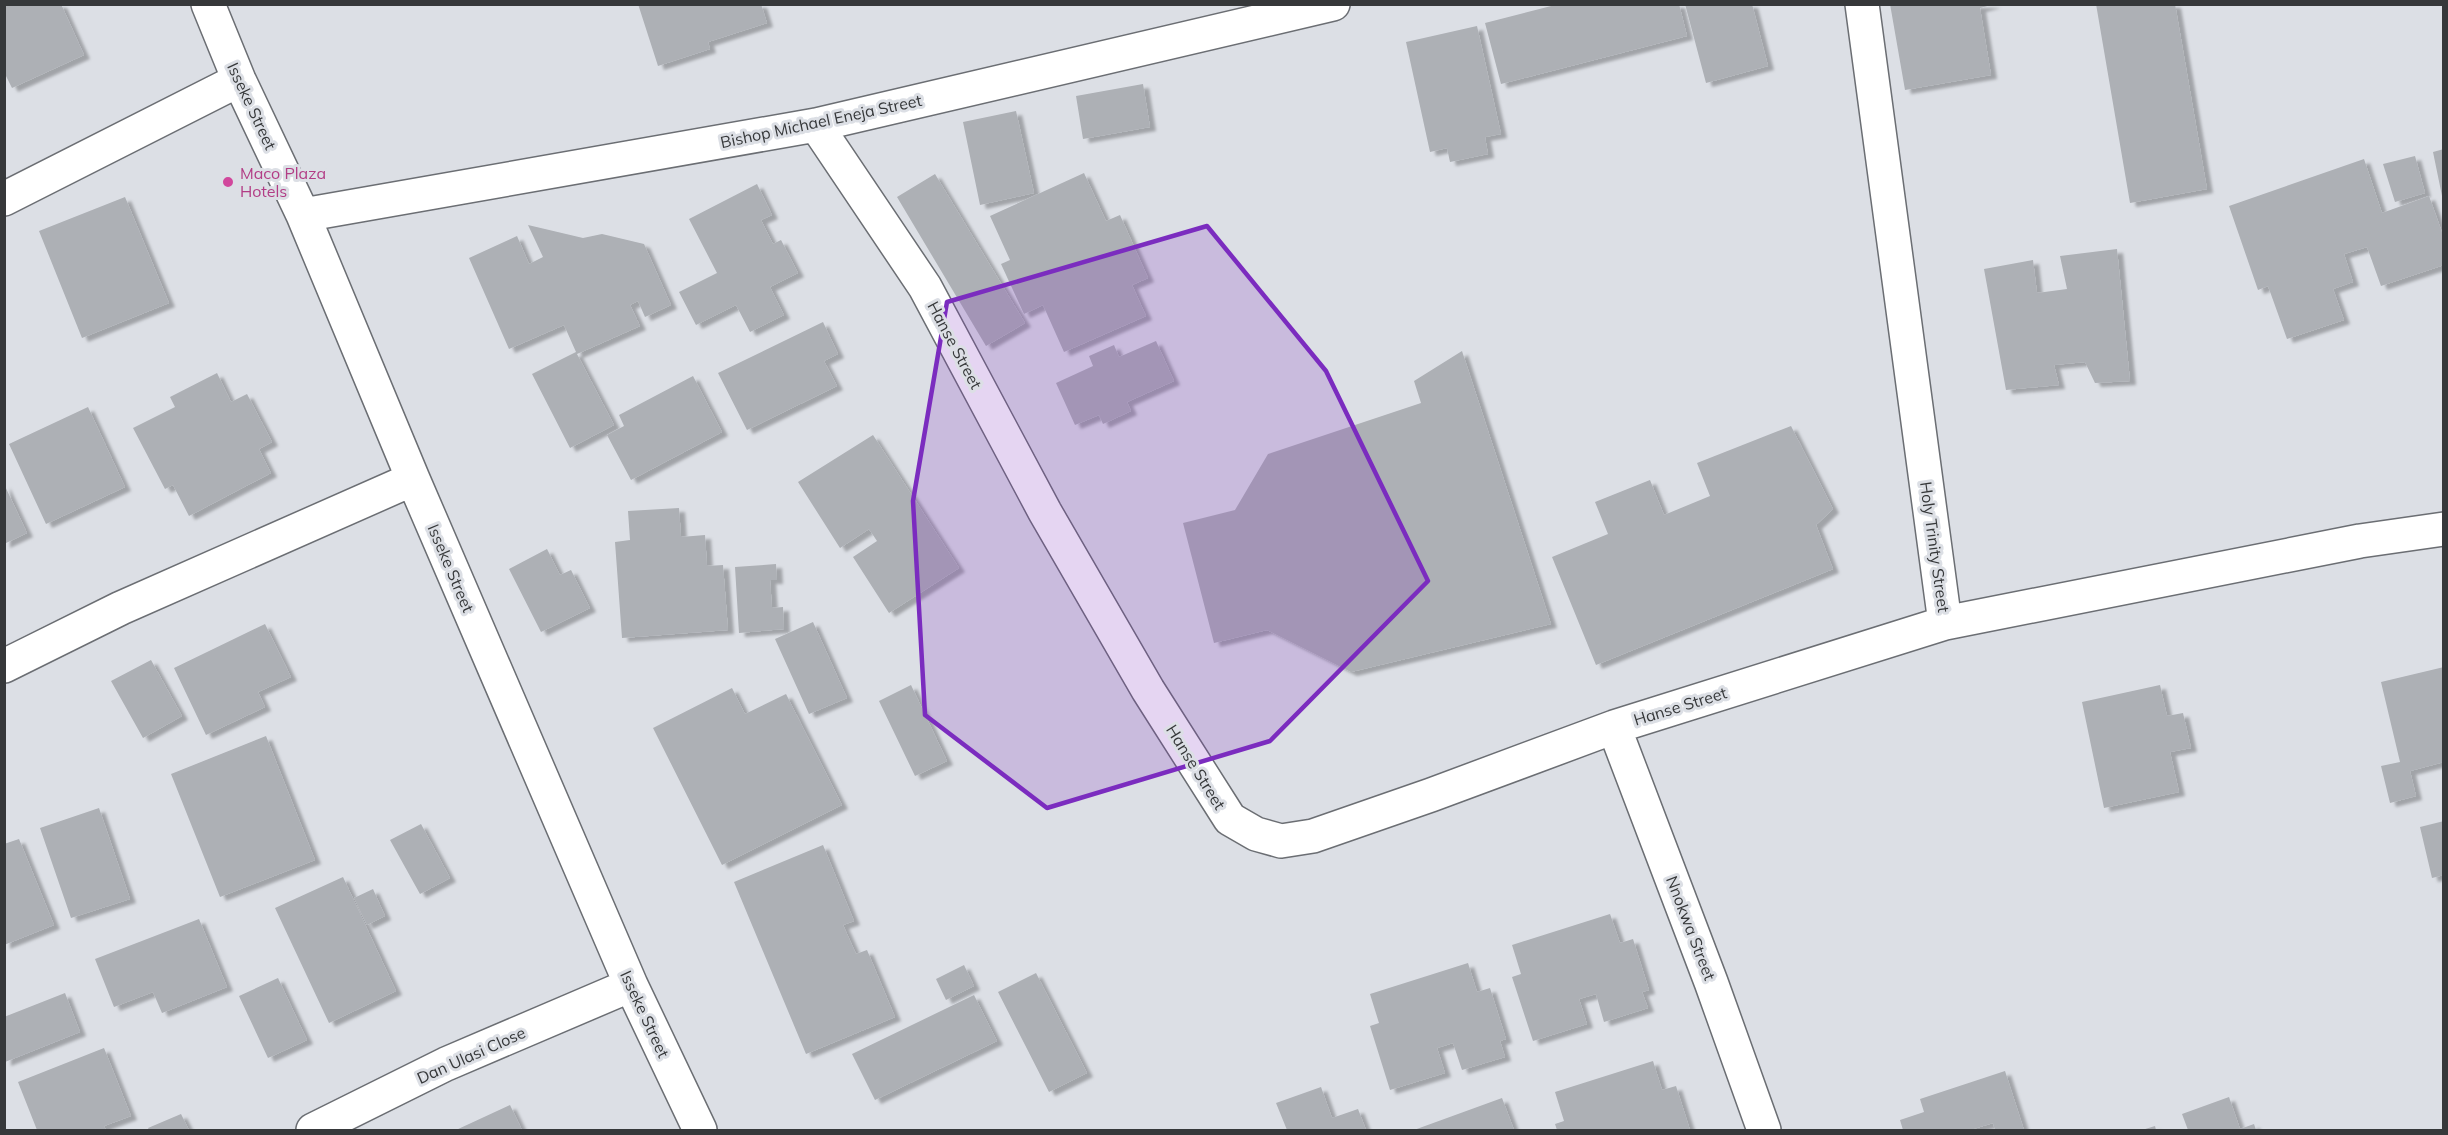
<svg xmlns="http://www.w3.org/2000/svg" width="2448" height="1135" font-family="Mulish,sans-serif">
<defs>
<filter id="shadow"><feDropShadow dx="6" dy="4" stdDeviation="1.5" flood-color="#0004"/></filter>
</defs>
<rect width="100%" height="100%" fill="#dcdfe5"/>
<path fill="#adb0b5" filter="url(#shadow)" d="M4,4H61L84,55L12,88L4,72Z
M638,4H761L767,23L708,42L710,49L658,66Z
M1559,4H1679L1687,36L1501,84L1485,23Z
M1685,4H1752L1768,66L1706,83Z
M1890,4H1995L1980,8L1991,75L1905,90Z
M2096,4H2175L2207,189L2130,203Z
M1477,26L1501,134L1485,137L1488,154L1450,162L1447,148L1430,152L1406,42Z
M1143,84L1150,127L1083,139L1076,96Z
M1016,111L1034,193L980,205L963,122Z
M2444,149V196H2442L2433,152Z
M2415,156L2425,193L2395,202L2383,164Z
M2364,159L2382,213L2429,196L2444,238V265L2381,286L2367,247L2344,254L2353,282L2333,289L2344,320L2287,339L2268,286L2258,290L2229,206Z
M1084,173L1106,221L1120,215L1148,278L1132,285L1146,316L1064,352L1043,305L1024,314L1001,264L1010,260L990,216Z
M935,174L1025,323L986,346L897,197Z
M757,184L772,215L761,220L773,244L781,240L798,273L770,287L784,315L750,332L736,305L696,325L679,292L717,273L689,219Z
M125,197L169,303L82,338L39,231Z
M528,225L583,238L602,234L644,244L671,305L645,317L638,301L630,305L640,326L577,354L614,425L570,448L532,374L576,352L564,325L509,349L469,258L517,236L529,264L543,257Z
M2117,249L2130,381L2095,383L2085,362L2054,365L2059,385L2006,390L1984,269L2033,260L2037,293L2067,289L2060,256Z
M823,322L838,354L824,361L837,386L747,430L718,373Z
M1156,341L1174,381L1127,402L1131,411L1103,424L1099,415L1075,425L1056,383L1093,366L1089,356L1114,345L1119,357Z
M1462,351L1551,624L1351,672L1267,630L1214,643L1183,523L1235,510L1268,454L1421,403L1414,381Z
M217,373L231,402L247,394L272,442L259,449L271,473L189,516L173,485L165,489L133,428L175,407L170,397Z
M693,376L722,432L631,480L607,435L624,426L619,415Z
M88,407L125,487L46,524L9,444Z
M1791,426L1833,509L1816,525L1833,569L1596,665L1552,557L1608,534L1595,502L1650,480L1664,515L1710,496L1697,463Z
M873,435L959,568L889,613L853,557L877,541L869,529L840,548L798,482Z
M4,484L27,533L4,544Z
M679,508L681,537L705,535L707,566L723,565L728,630L622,638L615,542L630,540L628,511Z
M547,549L560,575L571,570L590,608L541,632L509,569Z
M776,564L777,580H770L772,608L783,607L784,629L739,633L735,567Z
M813,622L847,698L809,714L775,639Z
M265,624L291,677L258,692L265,707L206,735L174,668Z
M151,660L182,716L143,738L111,681Z
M2444,667V762L2410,771L2416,796L2390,803L2381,766L2400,762L2381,682Z
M911,685L947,761L915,776L879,701Z
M2160,685L2167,716L2183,713L2191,748L2170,752L2179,792L2104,808L2082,702Z
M732,688L745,714L786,694L842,805L722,865L653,728Z
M266,736L315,860L220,897L171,774Z
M99,808L130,899L71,918L40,828Z
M2444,821V875L2432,878L2420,827Z
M421,824L450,878L420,894L390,840Z
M19,839L54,925L4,945V844Z
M823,845L854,921L843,925L856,954L867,950L895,1017L806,1054L734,882Z
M343,877L396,991L329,1023L275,908Z
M373,889L385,916L367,925L354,898Z
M1610,914L1620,943L1633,939L1649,990L1642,992L1648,1008L1604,1022L1596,994L1579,999L1587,1024L1533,1041L1512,977L1521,974L1512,945Z
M199,919L227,987L162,1013L153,992L114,1007L95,959Z
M1468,963L1477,992L1490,988L1506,1039L1500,1041L1505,1057L1462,1070L1453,1043L1437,1048L1445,1073L1390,1090L1370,1026L1379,1023L1370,994Z
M964,965L974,986L946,1000L936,979Z
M1036,973L1087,1073L1049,1092L998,992Z
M278,978L307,1040L268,1058L239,996Z
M65,993L80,1032L5,1062L4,1017Z
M974,995L997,1041L875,1100L852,1054Z
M104,1048L131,1116L104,1126L106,1130H37L18,1082Z
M1653,1061L1662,1090L1676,1086L1690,1130H1557L1555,1124L1564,1121L1555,1092Z
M2005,1071L2024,1130H1995L1993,1123L1970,1130H1903L1900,1120L1924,1112L1920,1099Z
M1321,1087L1332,1118L1358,1109L1366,1130H1287L1276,1103Z
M2229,1097L2240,1129L2254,1124L2256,1130H2188L2182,1114Z
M1502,1098L1514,1130H1414Z
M510,1105L522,1130H456Z
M181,1114L189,1130H149L148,1128Z
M2155,1126L2156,1130H2142Z"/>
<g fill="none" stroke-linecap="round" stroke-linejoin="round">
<g stroke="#6b6e73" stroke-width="36">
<path id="minor" d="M208,4L239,80L303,215L413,479L631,985L700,1130
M1862,4L1945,623
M816,125L925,287L1045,512L1148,690L1230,819L1256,834L1281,841L1313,836L1431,795L1614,727L1945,623L2360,541L2444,529
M4,199L239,80
M303,215L816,125L1333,4
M4,666L121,608L413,479
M1614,727L1711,982L1764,1130
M313,1130L446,1064L631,985"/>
</g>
<use href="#minor" stroke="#fff" stroke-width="33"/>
</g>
<path fill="#7b2cbf" fill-opacity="0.2" stroke="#7b2cbf" stroke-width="4.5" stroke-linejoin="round" d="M1207,226L1326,371L1428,581L1270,741L1047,808L925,715L913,501L947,302Z"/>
<circle fill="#d1479c" stroke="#dcdfe5" stroke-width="2" cx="228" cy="182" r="6"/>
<g text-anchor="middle" stroke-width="6" stroke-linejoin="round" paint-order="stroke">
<g font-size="16" fill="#36383a" stroke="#dcdfe5">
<text transform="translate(252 106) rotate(65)" y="6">Isseke Street</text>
<text transform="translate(821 121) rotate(-12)" y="6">Bishop Michael Eneja Street</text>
<text transform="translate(955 345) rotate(62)" y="6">Hanse Street</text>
<text transform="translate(1935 547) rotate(82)" y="6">Holy Trinity Street</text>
<text transform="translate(451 568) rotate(67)" y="6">Isseke Street</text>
<text transform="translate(1680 706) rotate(-17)" y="6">Hanse Street</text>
<text transform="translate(1196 767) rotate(58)" y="6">Hanse Street</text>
<text transform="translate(1691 928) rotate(69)" y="6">Nnokwa Street</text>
<text transform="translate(645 1014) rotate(65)" y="6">Isseke Street</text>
<text transform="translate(471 1055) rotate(-24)" y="6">Dan Ulasi Close</text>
</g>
<g font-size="16" fill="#b23c85" stroke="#dcdfe5" text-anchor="start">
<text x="240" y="179">Maco Plaza<tspan x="240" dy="18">Hotels</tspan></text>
</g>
</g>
<rect width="2448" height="1135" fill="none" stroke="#36383a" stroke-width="12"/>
</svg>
